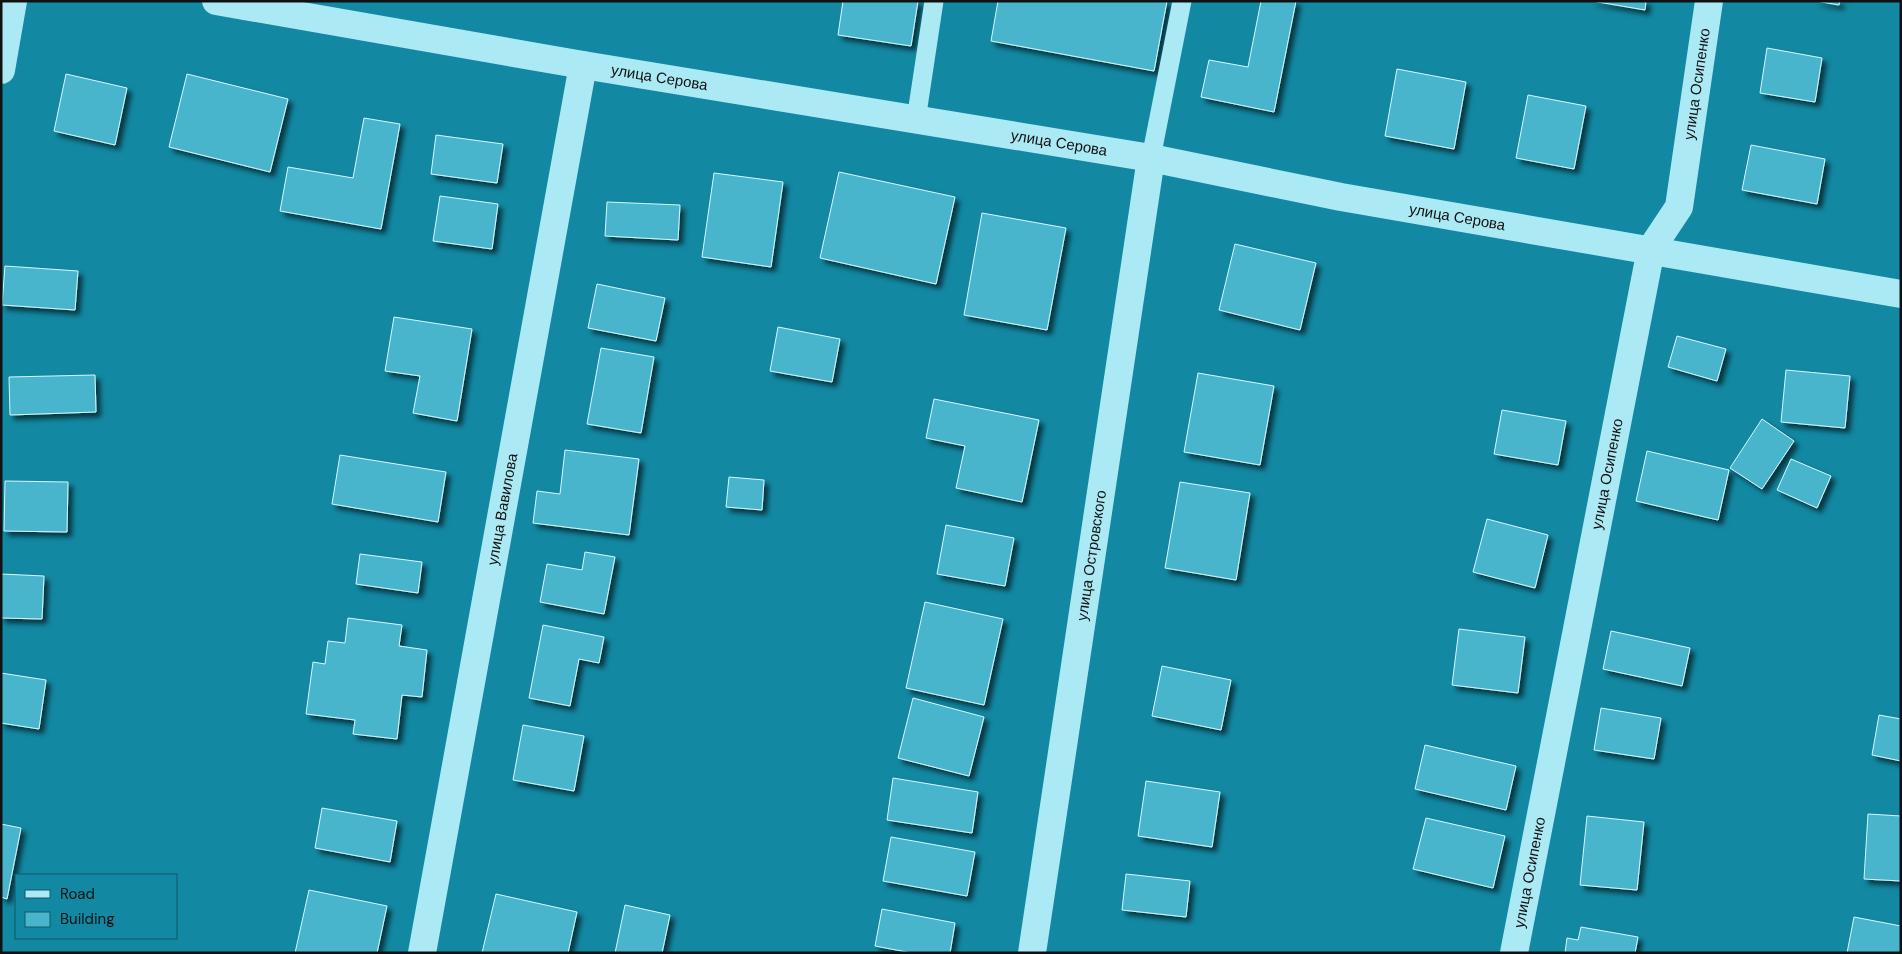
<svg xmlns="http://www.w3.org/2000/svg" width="1902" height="954" font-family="'DM Sans',sans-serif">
<defs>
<filter id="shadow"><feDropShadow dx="4.5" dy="4.5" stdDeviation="2.5" flood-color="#0009"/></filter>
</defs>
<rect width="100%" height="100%" fill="#1288a2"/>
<path fill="#48b5cc" stroke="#d5f7fe" filter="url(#shadow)" d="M843,1H918L911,46L838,35Z
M998,1H1167L1154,71L991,41Z
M1261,1H1296L1274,112L1201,97L1209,60L1248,67Z
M1592,1H1646L1645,10Z
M1816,1H1840L1839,5Z
M1767,48L1822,58L1815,102L1760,93Z
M1397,69L1466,82L1454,149L1385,136Z
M66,74L127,88L115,145L54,131Z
M187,74L288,99L270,172L169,147Z
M1528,95L1586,106L1574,169L1516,158Z
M364,118L400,124L381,229L280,211L288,167L353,178Z
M436,135L503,144L497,183L431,174Z
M1751,145L1825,159L1817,204L1742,190Z
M839,172L955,197L936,284L820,258Z
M714,173L783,182L771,267L702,257Z
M440,196L498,204L492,249L433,241Z
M607,202L680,205L678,240L605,236Z
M982,213L1066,228L1047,330L964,315Z
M1235,244L1316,263L1300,330L1219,310Z
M5,266L78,271L75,310L2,305Z
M597,284L665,298L656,341L588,328Z
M394,317L472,329L457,421L413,413L420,376L385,371Z
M778,327L840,339L832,382L770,371Z
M1677,336L1726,349L1717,381L1668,367Z
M601,348L654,357L641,433L587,424Z
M1786,370L1850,376L1845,428L1781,422Z
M1198,373L1274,386L1260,465L1184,452Z
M95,375L96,412L10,415L9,377Z
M934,399L1039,420L1022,502L956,488L965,446L926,438Z
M1502,410L1566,421L1558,465L1494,454Z
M1762,419L1794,441L1762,489L1730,468Z
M565,450L639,459L629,535L533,523L537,491L560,494Z
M1647,451L1729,470L1718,520L1636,501Z
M340,455L446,472L438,522L332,504Z
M1791,459L1831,476L1817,508L1777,490Z
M729,477L764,480L762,510L726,507Z
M5,481L68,482L67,532L4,531Z
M1180,482L1250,493L1236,580L1165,568Z
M1487,519L1548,535L1535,588L1473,572Z
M946,525L1014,538L1005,586L937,574Z
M585,552L615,557L604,614L540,602L547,564L582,570Z
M360,554L422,562L418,593L356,584Z
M1,574L44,576L42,619L1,618Z
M925,602L1003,619L984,705L906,688Z
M348,618L402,625L399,646L427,650L422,697L402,695L397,739L353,734L355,720L306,714L313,662L325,664L328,641L345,643Z
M543,625L604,637L599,663L579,659L570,706L529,698Z
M1459,629L1525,637L1518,693L1452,685Z
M1611,631L1690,648L1682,686L1603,669Z
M1162,666L1231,680L1221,730L1152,716Z
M1,673L46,680L39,729L1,723Z
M913,698L984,717L969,776L898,758Z
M1601,708L1661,718L1654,759L1594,750Z
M1879,715L1901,719V761L1872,755Z
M523,725L584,736L574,791L513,780Z
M1425,745L1516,766L1506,810L1415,789Z
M893,778L978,792L972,833L887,820Z
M1146,781L1220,792L1212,847L1138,836Z
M322,808L397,821L390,862L315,848Z
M1868,814L1901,816V881L1864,879Z
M1587,816L1644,822L1637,890L1580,885Z
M1426,818L1505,836L1493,888L1413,869Z
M1,824L21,828L7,899L1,897Z
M891,837L975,852L967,896L883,881Z
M1126,874L1190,881L1186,917L1122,910Z
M309,890L387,906L377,953H295Z
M496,894L577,912L568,953H482Z
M625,905L670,915L662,953H615Z
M882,909L955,923L950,953H912L875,946Z
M1854,917L1901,926V953H1847Z
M1581,927L1638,937L1635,953H1565L1567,938L1578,940Z"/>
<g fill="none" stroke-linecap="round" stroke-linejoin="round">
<path stroke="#abe9f5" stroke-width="19" d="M916,120L934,1
M1151,158L1182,1"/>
<g stroke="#abe9f5" stroke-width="28">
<path id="s1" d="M216,1L583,65L1151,158L1341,197L1901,294"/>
<path d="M1,70L13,1"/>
<path id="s2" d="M422,953L583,65"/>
<path id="s3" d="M1032,953L1151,158"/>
<path id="s4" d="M1514,953L1651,249L1679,207L1709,1"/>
</g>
</g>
<g text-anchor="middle" stroke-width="4" stroke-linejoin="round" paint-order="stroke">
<g font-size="15" fill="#111" stroke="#1288a2">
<text dy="5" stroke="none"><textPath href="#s1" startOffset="450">улица Серова</textPath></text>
<text dy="5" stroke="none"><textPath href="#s4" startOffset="892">улица Осипенко</textPath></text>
<text dy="5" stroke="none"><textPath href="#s1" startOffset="855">улица Серова</textPath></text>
<text dy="5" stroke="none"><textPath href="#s1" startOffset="1260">улица Серова</textPath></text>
<text dy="5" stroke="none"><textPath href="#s4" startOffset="488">улица Осипенко</textPath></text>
<text dy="5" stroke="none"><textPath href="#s2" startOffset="451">улица Вавилова</textPath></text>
<text dy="5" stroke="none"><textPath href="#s3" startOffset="402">улица Островского</textPath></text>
<text dy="5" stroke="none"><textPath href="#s4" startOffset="82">улица Осипенко</textPath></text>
</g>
</g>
<rect width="1902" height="954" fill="none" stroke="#111111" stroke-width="5"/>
<rect x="15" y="874" width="162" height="65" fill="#1288a2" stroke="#125868"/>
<rect x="25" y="890" width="25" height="8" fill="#abe9f5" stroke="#125868"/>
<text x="60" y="899" font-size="15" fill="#111111">Road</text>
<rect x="25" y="912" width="25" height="15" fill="#48b5cc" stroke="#125868"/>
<text x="60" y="924" font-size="15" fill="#111111">Building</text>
</svg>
